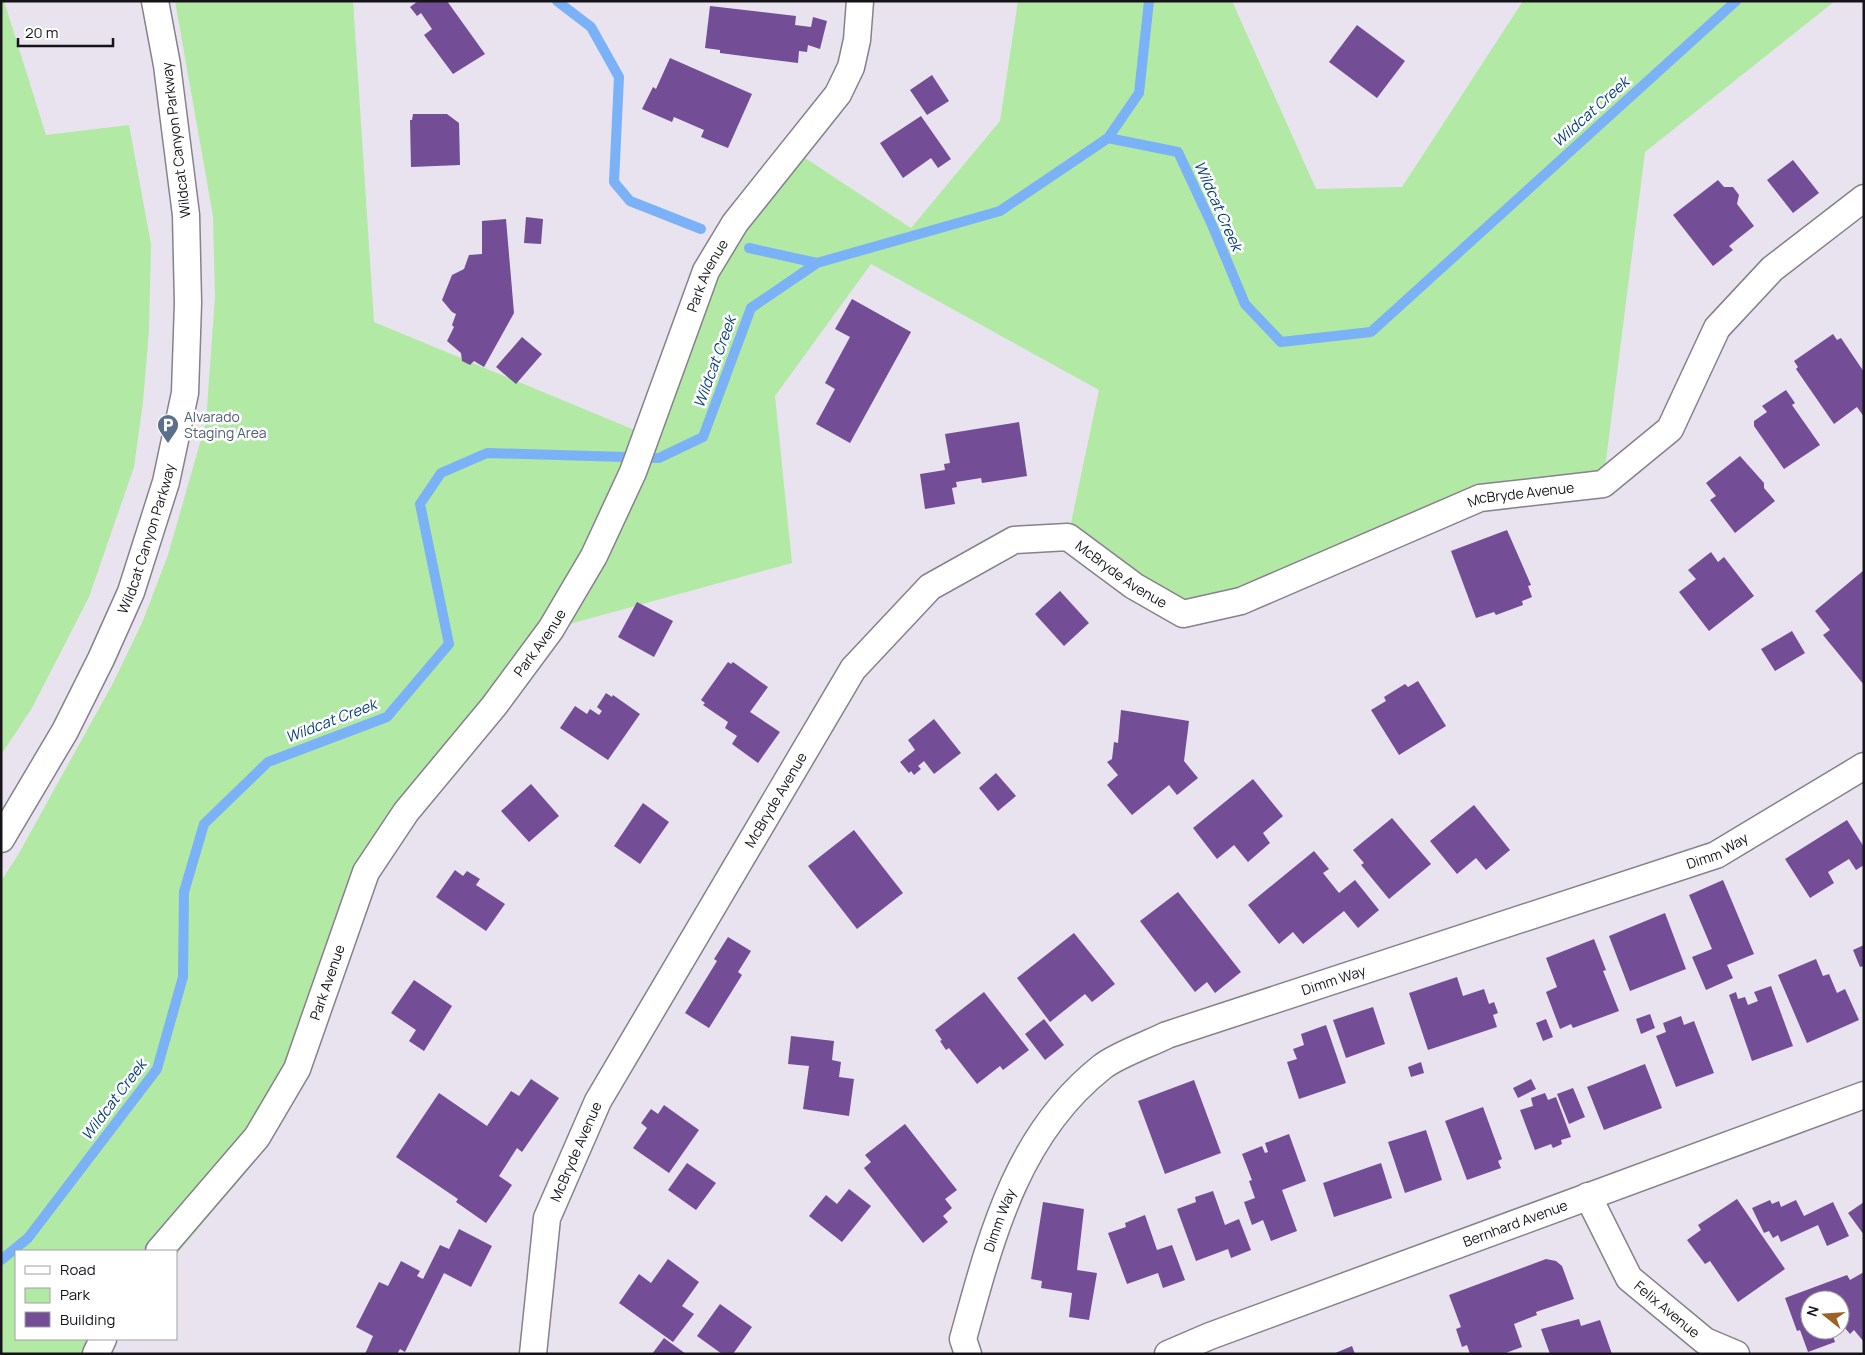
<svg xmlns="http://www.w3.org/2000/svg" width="1865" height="1355" font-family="Manrope,sans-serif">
<rect width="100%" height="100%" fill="#e9e3ef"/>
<path fill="#b2e9a4" d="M1,1H4L46,135L129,125L151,244L149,331L143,402L134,467L89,597L32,708L1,755Z
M175,1H353L374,322L649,436L706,271L793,150L911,228L1000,121L1018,1H1232L1316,189L1402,187L1523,1H1835L1645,152L1603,484L1480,498L1183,614L1068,537L1099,390L871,264L775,396L792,563L551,629L416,815L377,879L310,1071L269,1144L176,1255V1251H16V1339H117L110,1354H1V881L18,855L112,685L142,623L168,555L206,422L215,297L213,216Z"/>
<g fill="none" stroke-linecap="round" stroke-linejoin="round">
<path stroke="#7ab1f7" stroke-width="10" d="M557,1L591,27L619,77L614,182L630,201L701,229
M1108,138L1139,93L1149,1
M749,248L817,263
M1,1260L28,1238L157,1069L183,977L184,892L204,824L268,762L387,717L449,644L420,504L441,473L487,453L659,458L703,437L751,308L817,263L1000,211L1108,138L1178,152L1212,225L1245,304L1281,342L1371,332L1736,1"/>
</g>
<path fill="#734d95" d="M418,1H447L485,54L453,74L424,35L432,29L421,13L417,16L410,7Z
M710,6L796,16L795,25L811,27L813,17L827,21L820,49L808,45L807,52L799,51L798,63L720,53V50L705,48Z
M1357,25L1405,61L1377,98L1329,62Z
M670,58L752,94L728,148L701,137L704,130L674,117L672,122L642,109L653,87L656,89Z
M932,75L949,101L927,115L910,90Z
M413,114H447L459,123L460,165L411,167L410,120H412Z
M921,116L951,159L938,168L931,158L903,178L880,143Z
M1793,160L1819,193L1793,213L1767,180Z
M1718,180L1724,187H1733L1739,195L1737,204L1754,226L1729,246L1733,250L1713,266L1673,215Z
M526,217L543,219L541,244L524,243Z
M506,219L514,313L484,367L474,361L470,365L462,361L461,353L447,341L454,327L452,325L456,314L452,312L442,300L452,275L464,269L469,255L482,254V221Z
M852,299L911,332L850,443L816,424L835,389L825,383L850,337L835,329Z
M1833,334L1837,340L1841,338L1864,372V417L1857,407L1834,424L1796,369L1798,367L1794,361Z
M522,337L542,354L516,384L496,367Z
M1786,390L1795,403L1792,405L1820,445L1784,469L1754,426V421L1767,412L1762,406Z
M1019,422L1027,476L982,483L981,478L956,482L957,487L952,488L955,504L925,509L920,474L945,470L944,464L950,463L945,434Z
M1740,456L1764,483V488L1775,501L1735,533L1710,500L1716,496L1706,483Z
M1507,530L1531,585L1528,586L1532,597L1522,601L1523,605L1496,615L1494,612L1476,618L1451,551Z
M1711,552L1718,562L1724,557L1754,596L1709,631L1679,592L1696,579L1688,570Z
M1864,570V685L1823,635L1830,630L1815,611Z
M1060,591L1089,623L1064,646L1035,614Z
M637,602L673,621L654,657L618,637Z
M1792,631L1805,653L1775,671L1761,649Z
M728,662L731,664L733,662L768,687L750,712L780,732L758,763L732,744L737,736L725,728L728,722L703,705L705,703L701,700Z
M1418,681L1446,726L1399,755L1371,710L1386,701L1384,697L1405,684L1408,687Z
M606,693L612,697L613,695L640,714L608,760L560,728L575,706L587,714L590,709L599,715L602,711L597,707Z
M1121,710L1189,721L1184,761L1198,778L1177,795L1169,785L1132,815L1107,785L1118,775L1107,762L1112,759L1114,742L1118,743Z
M934,719L961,753L934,774L924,761L918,766L921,769L914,775L911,771L909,773L900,762L915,750L908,740Z
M996,773L1016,796L998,811L979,788Z
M1253,779L1283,816L1263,833L1270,843L1248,862L1234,845L1217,859L1193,828Z
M531,784L559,816L529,842L501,811Z
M643,803L669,822L640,864L614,846Z
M1474,805L1510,850L1486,870L1476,858L1457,874L1430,841Z
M1392,818L1431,864L1389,899L1361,865L1364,863L1353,850Z
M1847,820L1864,847V865L1856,870L1849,859L1828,872L1834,883L1810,898L1785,859Z
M854,830L903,893L857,929L808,866Z
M1314,851L1329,869L1323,873L1339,893L1355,880L1379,910L1358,928L1344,911L1303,944L1293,932L1279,944L1248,905Z
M455,870L463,876L467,871L480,879L476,885L505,904L486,931L436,897Z
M1723,880L1754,954L1727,965L1733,978L1706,990L1692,957L1712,949L1689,895Z
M1178,892L1241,972L1215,993L1207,982L1195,992L1140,921Z
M1665,913L1686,969L1630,991L1609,936Z
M1074,933L1115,984L1092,1002L1085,994L1050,1022L1017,978Z
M728,937L751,951L738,972L742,975L709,1028L685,1013L717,961L714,959Z
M1594,939L1606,970L1603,971L1619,1011L1573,1028L1571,1024L1560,1029L1546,992L1557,987L1546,958Z
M1864,945V966L1860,967L1853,950Z
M1816,959L1823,976L1829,974L1837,993L1845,989L1859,1020L1807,1043L1778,975Z
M1457,977L1463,996L1484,989L1489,1004L1494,1002L1498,1013L1493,1015L1497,1027L1428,1050L1409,993Z
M414,980L452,1006L424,1051L409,1041L416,1030L391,1013Z
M1771,986L1793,1046L1752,1061L1729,995L1736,992L1738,999L1745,997L1748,1005L1758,1001L1754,992Z
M984,992L1029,1050L1003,1070L1000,1066L977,1084L949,1048L946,1050L940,1041L942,1040L935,1030Z
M1373,1007L1385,1044L1346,1058L1333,1020Z
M1650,1014L1655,1028L1641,1034L1636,1019Z
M1681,1016L1684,1025L1694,1021L1714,1073L1676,1087L1656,1036L1666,1032L1663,1023Z
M1044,1019L1064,1045L1045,1060L1025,1034Z
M1546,1019L1553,1037L1543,1041L1536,1023Z
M1326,1025L1346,1083L1299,1099L1287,1062L1297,1059L1293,1049L1304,1045L1301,1034Z
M791,1036L834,1041L832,1060L841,1062L839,1077L854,1079L849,1116L803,1109L809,1066L788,1064Z
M1421,1062L1424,1073L1411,1077L1408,1067Z
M1645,1064L1662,1108L1604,1130L1587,1087Z
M531,1079L559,1098L522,1152L517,1148L499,1176L512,1185L486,1223L456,1202L458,1199L396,1157L439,1093L487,1126L511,1091L519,1096Z
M1531,1079L1536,1089L1518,1098L1513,1088Z
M1194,1080L1221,1153L1165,1174L1138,1101Z
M1573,1088L1585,1117L1569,1124L1557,1094Z
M1545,1093L1548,1100L1556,1097L1571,1137L1561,1140L1562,1144L1553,1148L1551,1144L1535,1150L1520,1110L1533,1106L1531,1098Z
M664,1105L699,1130L669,1173L633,1148L647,1128L641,1123L651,1109L658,1114Z
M1483,1107L1502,1159L1498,1161L1501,1168L1467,1180L1445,1121Z
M905,1124L957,1190L945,1199L952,1208L943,1216L948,1222L923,1243L864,1168L871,1162L865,1155Z
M1426,1130L1442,1180L1405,1193L1388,1142Z
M1289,1134L1306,1181L1282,1190L1297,1231L1271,1241L1263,1220L1252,1225L1244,1202L1255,1198L1249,1181L1252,1180L1242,1154L1262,1146L1265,1153L1268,1152L1265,1143Z
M687,1163L716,1183L696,1210L668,1190Z
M1381,1163L1392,1198L1334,1217L1323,1183Z
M849,1189L871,1206L842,1242L809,1216L826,1195L837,1204Z
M1213,1191L1225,1225L1239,1219L1251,1250L1231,1258L1228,1249L1196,1261L1177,1209L1196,1202L1195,1197Z
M1737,1199L1785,1269L1738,1302L1710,1261L1705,1264L1687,1240L1701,1230L1698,1225Z
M1770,1200L1772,1204L1779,1201L1781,1207L1796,1200L1804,1216L1833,1202L1849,1236L1827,1246L1818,1225L1781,1242L1778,1235L1773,1238L1769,1231L1764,1233L1752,1208Z
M1043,1202L1084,1209L1077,1270L1097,1273L1089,1320L1069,1317L1072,1293L1041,1288L1042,1281L1031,1279Z
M1864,1202V1235L1848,1213Z
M1145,1215L1157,1250L1172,1245L1185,1280L1163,1288L1158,1273L1127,1284L1108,1233L1126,1227L1125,1223Z
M459,1229L492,1246L471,1287L444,1273L405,1352L400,1349L397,1354H365L373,1336L356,1327L379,1282L388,1286L401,1261L420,1271L417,1276L423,1279L440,1245L449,1249Z
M668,1259L699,1282L682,1306L694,1314L673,1342L619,1303L639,1274L651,1283Z
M1546,1259L1556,1261L1562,1266L1574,1299L1536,1312L1537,1315L1514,1324L1522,1347L1503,1354H1470L1467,1345L1462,1347L1456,1329L1461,1327L1449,1295Z
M1864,1272V1342L1854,1330L1850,1334L1840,1322L1845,1317L1840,1313V1300H1810V1330H1831L1835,1342L1808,1352L1800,1330L1797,1331L1785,1298L1847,1275L1850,1280Z
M720,1304L752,1327L733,1354H722L697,1336Z
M1579,1319L1581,1326L1600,1320L1612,1354H1550L1541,1329Z
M664,1338L686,1354H652Z
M1352,1346L1355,1354H1333Z"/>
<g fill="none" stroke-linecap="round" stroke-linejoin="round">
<g stroke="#86818c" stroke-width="29">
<g id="street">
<path id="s1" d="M1,839L65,731L101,659L131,592L166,482L185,393L188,303L186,215L167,65L155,1"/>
<path id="s2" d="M1588,1196L1629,1278L1705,1341L1736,1354"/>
<path id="s3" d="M159,1251L257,1137L297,1069L366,872L406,812L494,706L551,629L594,556L633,472L706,271L735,223L838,94L851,67L857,40L860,1"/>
<path d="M96,1354L103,1339"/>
<path id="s4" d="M533,1354L547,1218L598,1101L853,669L930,587L1014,540L1068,537L1134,586L1183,614L1241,601L1480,498L1603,484L1670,429L1717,328L1772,269L1864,198"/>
<path id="s5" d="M968,1354L963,1339C991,1238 1016,1135 1102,1067C1117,1055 1149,1044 1167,1035L1716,855L1864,766"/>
<path id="s6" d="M1168,1354L1210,1336L1864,1095"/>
</g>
</g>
<use href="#street" stroke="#fff" stroke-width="26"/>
</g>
<defs>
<g id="parking-pin" transform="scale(1.125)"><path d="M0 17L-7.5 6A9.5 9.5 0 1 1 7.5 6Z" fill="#5c6f8a" stroke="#fff"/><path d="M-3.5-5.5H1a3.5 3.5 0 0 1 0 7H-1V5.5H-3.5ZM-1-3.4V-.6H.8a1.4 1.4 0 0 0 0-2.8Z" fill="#fff"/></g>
</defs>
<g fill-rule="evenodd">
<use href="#parking-pin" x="168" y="425"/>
</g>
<g text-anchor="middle" stroke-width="5" stroke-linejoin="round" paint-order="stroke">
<g font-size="14" fill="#161418" stroke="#fff">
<text transform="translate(176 140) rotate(-97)" y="5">Wildcat Canyon Parkway</text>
<text dy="5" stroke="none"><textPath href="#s3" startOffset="1131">Park Avenue</textPath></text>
<text dy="5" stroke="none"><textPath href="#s4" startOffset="1528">McBryde Avenue</textPath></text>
<text dy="5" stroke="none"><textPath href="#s1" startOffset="335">Wildcat Canyon Parkway</textPath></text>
<text dy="5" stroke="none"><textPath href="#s4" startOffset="1094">McBryde Avenue</textPath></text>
<text dy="5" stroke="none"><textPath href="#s3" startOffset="726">Park Avenue</textPath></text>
<text dy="5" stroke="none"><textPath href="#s4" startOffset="614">McBryde Avenue</textPath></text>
<text dy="5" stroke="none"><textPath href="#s5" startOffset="980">Dimm Way</textPath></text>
<text dy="5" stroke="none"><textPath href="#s5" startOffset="575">Dimm Way</textPath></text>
<text dy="5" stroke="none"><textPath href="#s3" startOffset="321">Park Avenue</textPath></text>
<text dy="5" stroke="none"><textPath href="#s4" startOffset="209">McBryde Avenue</textPath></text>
<text dy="5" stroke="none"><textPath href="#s5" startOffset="140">Dimm Way</textPath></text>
<text dy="5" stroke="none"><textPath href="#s6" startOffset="371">Bernhard Avenue</textPath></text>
<text dy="5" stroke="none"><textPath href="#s2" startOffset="141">Felix Avenue</textPath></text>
</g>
<g font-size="14" fill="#4e5e75" stroke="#fff" text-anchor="start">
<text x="184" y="422">Alvarado<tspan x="184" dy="16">Staging Area</tspan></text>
</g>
<g font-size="15" font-style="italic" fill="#06407d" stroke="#fff">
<text transform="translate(1591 112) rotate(-42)" y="5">Wildcat Creek</text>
<text transform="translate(1218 206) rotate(66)" y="5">Wildcat Creek</text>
<text transform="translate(715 362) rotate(-70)" y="5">Wildcat Creek</text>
<text transform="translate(331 721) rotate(-21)" y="5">Wildcat Creek</text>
<text transform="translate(114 1100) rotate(-53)" y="5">Wildcat Creek</text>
</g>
</g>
<rect width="1865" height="1355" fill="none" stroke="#161418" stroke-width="5"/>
<rect x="15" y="1250" width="162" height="90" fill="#ffffff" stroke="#a2a1a3"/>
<rect x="25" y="1266" width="25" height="8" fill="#ffffff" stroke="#a2a1a3"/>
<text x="60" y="1275" font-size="15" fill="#161418">Road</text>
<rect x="25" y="1288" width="25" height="15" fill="#b2e9a4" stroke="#a2a1a3"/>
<text x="60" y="1300" font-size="15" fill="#161418">Park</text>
<rect x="25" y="1312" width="25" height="15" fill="#734d95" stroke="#a2a1a3"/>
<text x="60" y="1325" font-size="15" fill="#161418">Building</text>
<g transform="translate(1825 1315) rotate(287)"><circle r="24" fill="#ffffff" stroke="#a2a1a3"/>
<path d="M0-4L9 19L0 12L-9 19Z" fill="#9e6125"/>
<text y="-8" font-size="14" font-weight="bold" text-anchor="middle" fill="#161418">N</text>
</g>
<path d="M18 38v8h95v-8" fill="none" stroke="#161418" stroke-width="2.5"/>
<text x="25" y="38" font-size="15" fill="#161418" stroke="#ffffff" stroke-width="4" paint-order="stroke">20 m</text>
</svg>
